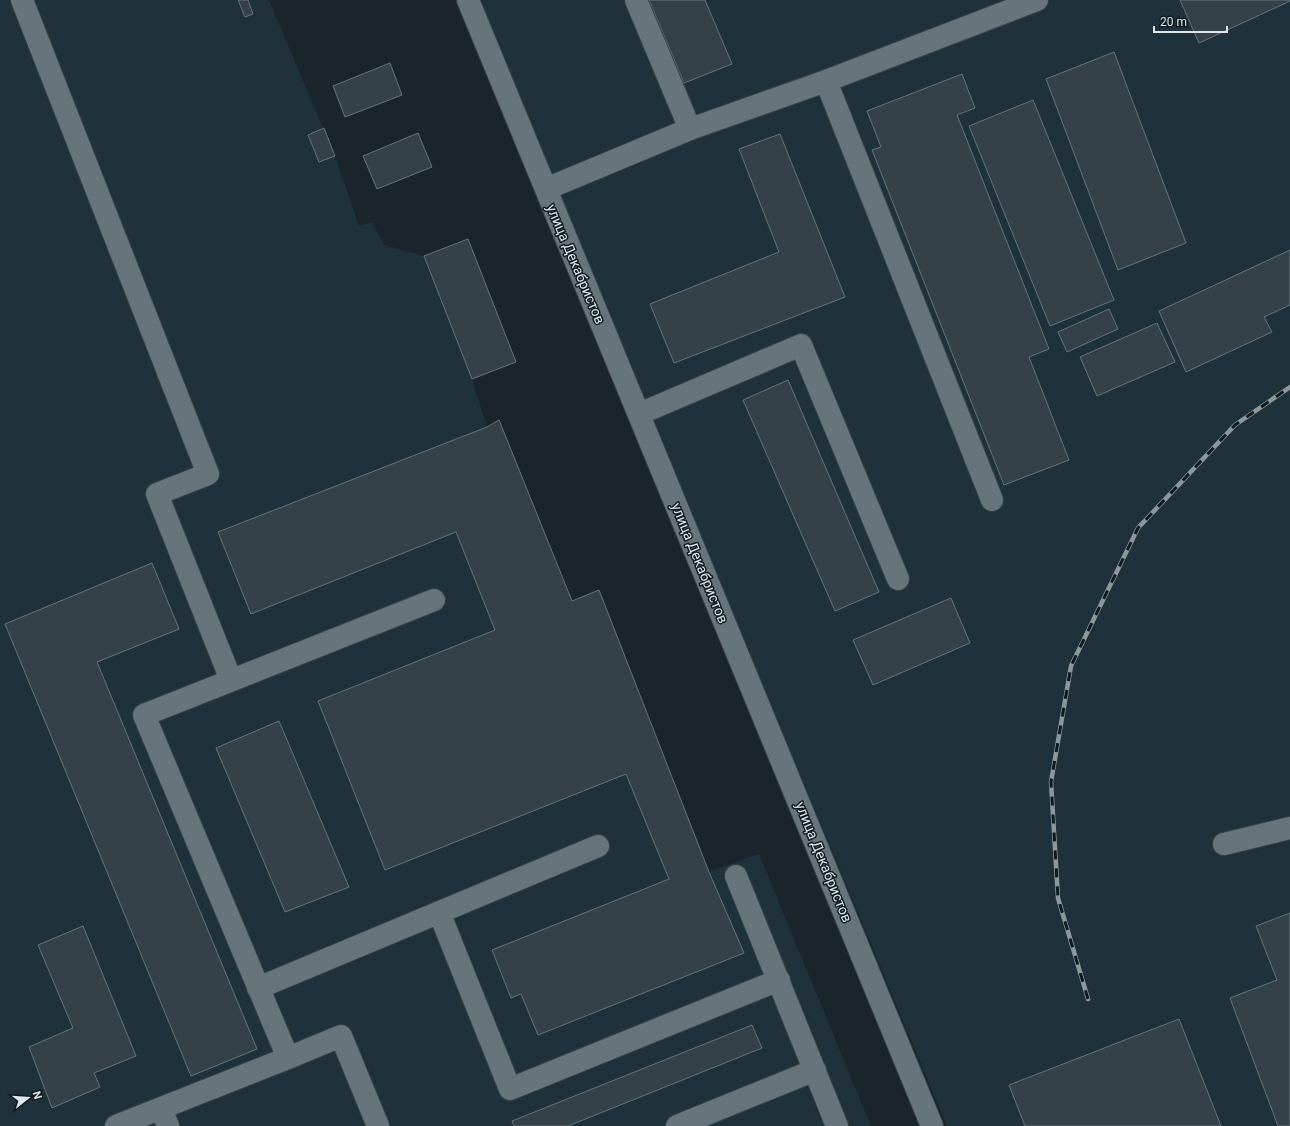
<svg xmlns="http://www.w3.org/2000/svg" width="1290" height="1126" font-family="Roboto,sans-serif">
<rect width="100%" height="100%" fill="#19252b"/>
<path fill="#1f323b" d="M0,0H269L335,156L359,226L372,222L384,245L424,256L472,379L487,427L499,420L572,601L709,872L759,854L871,1126H0Z
M477,0H1290V1126H947Z"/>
<path fill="#354148" stroke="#66747b" d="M238,0H248L253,14L245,17Z
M649,0H705L732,64L684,83Z
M1180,0H1290V1L1199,43Z
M1114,52L1186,243L1118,270L1046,79Z
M390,63L402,95L345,117L333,86Z
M962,74L975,108L957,115L1049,349L1029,357L1069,460L1004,485L872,150L881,147L867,111Z
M1033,100L1114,300L1050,326L969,126Z
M324,128L335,156L319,162L308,135Z
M418,133L432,167L377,189L363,156Z
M780,134L845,297L674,363L650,304L779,252L739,149Z
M468,239L516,362L472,379L424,256Z
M1290,250V305L1264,317L1272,332L1186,372L1159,311Z
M1109,309L1118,329L1067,352L1058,332Z
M1157,323L1175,362L1097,396L1080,357Z
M788,380L879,592L835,611L743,400Z
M499,420L572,601L599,590L709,872L744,953L538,1035L521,994L511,998L492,950L669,879L626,774L385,870L318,701L495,630L456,532L251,614L218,532L487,427Z
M152,563L179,629L97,662L257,1049L191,1076L5,624Z
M951,598L970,643L873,685L853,640Z
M279,721L349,887L285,912L216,748Z
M1290,913V1126H1278L1230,998L1277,980L1256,926Z
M83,926L136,1056L94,1073L100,1087L52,1108L29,1047L73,1028L38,945Z
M1179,1019L1221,1126H1025L1009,1085Z
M752,1025L762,1048L568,1126H514L512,1121Z"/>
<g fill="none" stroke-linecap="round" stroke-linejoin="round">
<g stroke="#394247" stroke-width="24">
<path id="minor" d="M22,0L208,474L157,494L231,680
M468,0L932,1126
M636,0L690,129
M826,81L992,500
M546,189L690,129L826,81L1037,0
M639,414L801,345L898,579
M1224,844L1290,828
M736,876L837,1126
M439,912L510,1089L779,980
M258,988L598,846
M288,1058L144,715L434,600
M161,1108L168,1126
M116,1126L288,1058L341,1036L378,1126
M677,1126L815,1070"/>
</g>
<use href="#minor" stroke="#66747c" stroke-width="22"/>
<g stroke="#8e989c" stroke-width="4.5">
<path id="rail" d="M1088,999L1058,898L1051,782L1071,666L1138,528L1235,425L1290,387"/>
</g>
<use href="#rail" stroke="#0f1b21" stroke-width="3" stroke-dasharray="9" stroke-linecap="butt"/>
</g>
<g text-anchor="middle" stroke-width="3" stroke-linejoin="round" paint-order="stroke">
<g font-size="14" fill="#dfe7eb" stroke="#0f1b21">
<text transform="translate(576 264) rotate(67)" y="5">улица Декабристов</text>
<text transform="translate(700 563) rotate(68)" y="5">улица Декабристов</text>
<text transform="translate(824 862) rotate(68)" y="5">улица Декабристов</text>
</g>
</g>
<g transform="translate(28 1098) rotate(73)" stroke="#0f1b21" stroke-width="3" paint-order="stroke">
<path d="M0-3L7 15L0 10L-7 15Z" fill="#dfe7eb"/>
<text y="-6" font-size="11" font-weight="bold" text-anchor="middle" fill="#dfe7eb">N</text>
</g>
<path d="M1154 26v6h73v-6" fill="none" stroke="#dfe7eb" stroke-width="2"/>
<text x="1160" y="26" font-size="12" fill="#dfe7eb" stroke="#0f1b21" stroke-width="3" paint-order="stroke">20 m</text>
</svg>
